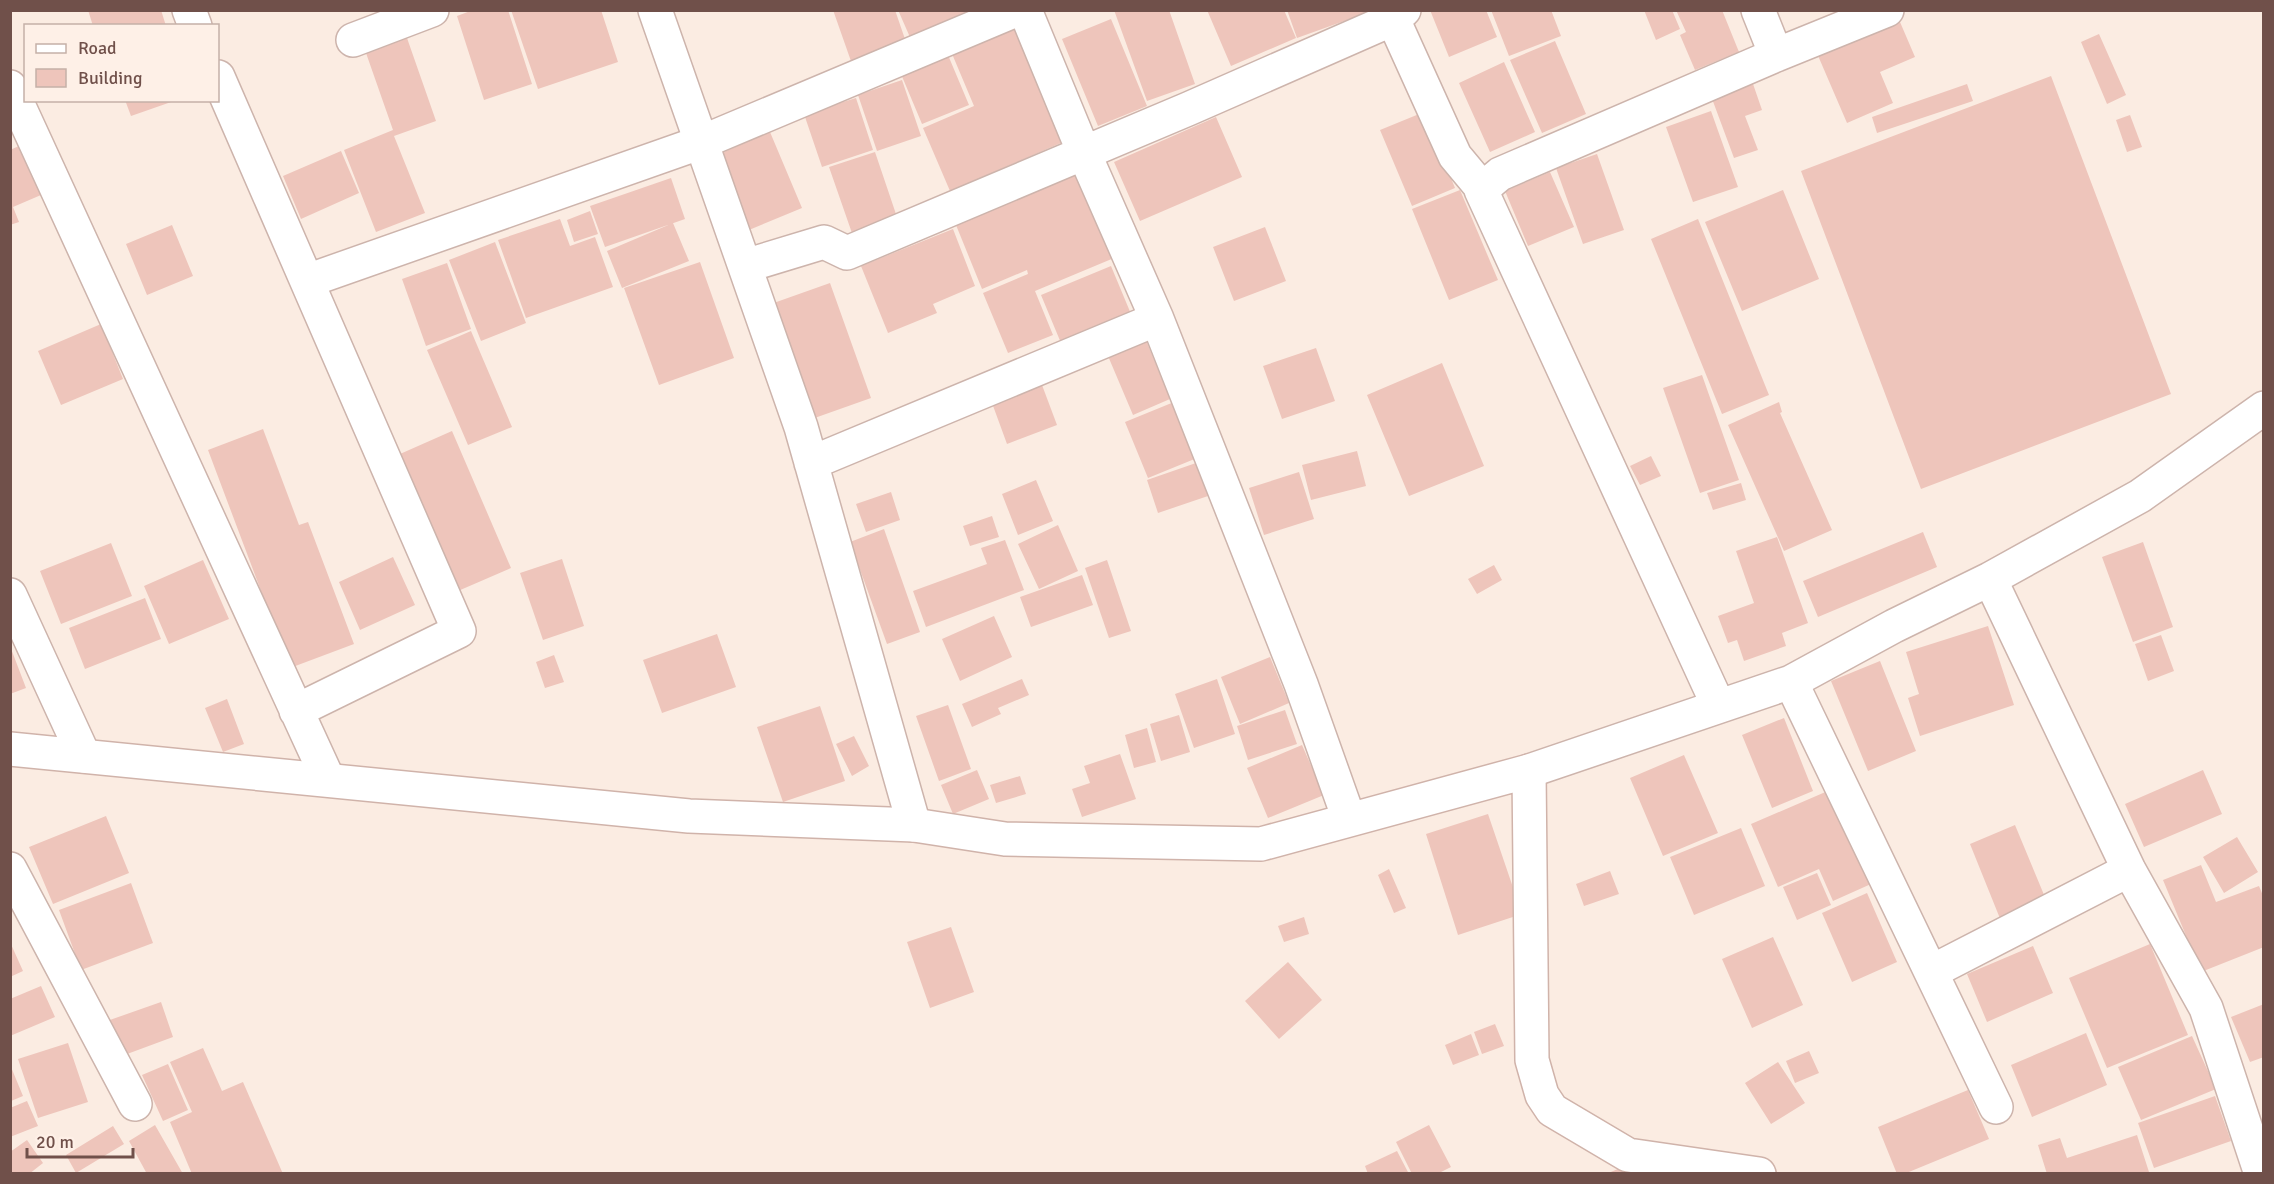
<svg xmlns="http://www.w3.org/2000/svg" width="2274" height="1184" font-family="Signika,sans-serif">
<rect width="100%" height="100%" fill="#fbece2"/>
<path fill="#eec5bb" d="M88,10H161L166,26H93Z
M473,10H508L532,84L484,100L457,16Z
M511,10H601L618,62L538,89Z
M833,10H895L907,45L852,64Z
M898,10H967L971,19L913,44Z
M1114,10H1169L1195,84L1147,101Z
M1207,10H1284L1296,38L1231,66Z
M1287,10H1372V11L1297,38Z
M1430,10H1486L1497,37L1449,57Z
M1491,10H1551L1561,36L1509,56Z
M1644,10H1672L1680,29L1656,40Z
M1676,10H1722L1739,52L1695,70L1680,35L1686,32Z
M1111,19L1147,106L1098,126L1062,39Z
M1900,22L1915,57L1880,72L1893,103L1847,123L1816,51L1859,33L1862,39Z
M1012,23L1063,142L950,191L923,128L974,106L950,49Z
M2099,34L2126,95L2107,104L2081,42Z
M407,38L436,121L394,136L425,213L376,232L344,150L393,130L366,53Z
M1555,41L1586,114L1542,133L1510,60Z
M948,55L969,105L922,124L901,74Z
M1504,62L1535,132L1490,152L1459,83Z
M2051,76L2171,394L1921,489L1801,171Z
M902,80L921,136L877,151L858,95Z
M1752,81L1762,110L1745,116L1758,150L1734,158L1711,96Z
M1967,84L1973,101L1877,133L1872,117Z
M856,98L873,150L822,167L804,114Z
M125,100H174V101L131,116Z
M1711,111L1738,187L1693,202L1666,127Z
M1424,112L1455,188L1412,206L1380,130Z
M2130,115L2142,147L2127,152L2116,120Z
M1216,117L1242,177L1140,221L1114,162Z
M770,132L802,208L749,230L717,155Z
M19,146L41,195L13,207L19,222L10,225V150Z
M341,151L359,193L301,219L283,176Z
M875,152L898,220L853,236L829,167Z
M1597,154L1624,230L1583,244L1556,168Z
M1550,172L1574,227L1528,246L1505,191Z
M1079,174L1114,258L1035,291L1053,335L1008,353L983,293L1028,274L1027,270L982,289L956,225Z
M671,178L685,219L605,247L590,206Z
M1460,190L1498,280L1449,300L1412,209Z
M1783,190L1819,279L1742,311L1705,222Z
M590,211L598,234L574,242L567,220Z
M560,219L570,246L595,237L613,287L526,318L498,240Z
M1698,219L1769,395L1722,414L1651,239Z
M673,223L689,261L622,288L607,251Z
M172,225L193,276L147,295L126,244Z
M1265,227L1286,281L1234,301L1213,247Z
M953,229L975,286L933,304L937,313L888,333L861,266Z
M495,242L526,323L481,341L449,260Z
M700,262L734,358L659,385L624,288Z
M447,263L471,329L426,346L402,279Z
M1111,266L1131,314L1061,343L1041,295Z
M830,283L871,398L809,420L768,305Z
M101,324L123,379L61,405L38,351Z
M471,331L512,427L468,445L427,350Z
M1146,340L1170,399L1133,415L1108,356Z
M1316,348L1335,401L1282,419L1263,366Z
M1442,363L1484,466L1409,496L1367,395Z
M1702,375L1739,480L1700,493L1663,388Z
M1042,385L1057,425L1007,444L992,403Z
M1174,402L1197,458L1148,478L1125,422Z
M1779,402L1782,412L1780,413L1832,530L1784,551L1728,425Z
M263,429L299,525L308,522L354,644L290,668L208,450Z
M452,431L511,568L458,591L400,454Z
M1357,451L1366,486L1311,500L1302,465Z
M1651,456L1661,476L1640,485L1630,466Z
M1196,463L1208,496L1158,513L1147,480Z
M1299,472L1314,519L1264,535L1249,488Z
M1036,480L1053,521L1018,535L1002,494Z
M1741,483L1746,500L1713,510L1707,493Z
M891,492L900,520L866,532L856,504Z
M992,516L999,537L970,546L963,526Z
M1058,525L1078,571L1039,589L1018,544Z
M884,529L920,632L887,644L850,542Z
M1923,532L1937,567L1818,617L1803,581Z
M1777,537L1808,623L1782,633L1786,646L1744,661L1737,640L1728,643L1718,616L1754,603L1736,551Z
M1005,540L1024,590L926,627L913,591L987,564L981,548Z
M2143,542L2173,627L2133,642L2102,557Z
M111,543L132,596L61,624L40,571Z
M393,557L415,605L360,630L339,582Z
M562,559L584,626L543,640L520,573Z
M203,560L229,619L169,644L144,586Z
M1107,560L1131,631L1109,638L1085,568Z
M1494,565L1502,580L1477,594L1468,579Z
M1082,575L1093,605L1031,627L1020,597Z
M145,598L161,639L85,669L69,628Z
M994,616L1012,657L960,681L942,639Z
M1988,626L2014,705L1920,736L1908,698L1919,694L1906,652Z
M717,634L736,687L662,713L643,660Z
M2161,635L2174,671L2148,681L2135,644Z
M10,646L26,688L10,694Z
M554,655L564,682L545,688L536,662Z
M1270,657L1289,703L1240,724L1221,677Z
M1880,661L1916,751L1868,771L1831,681Z
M1022,679L1029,695L998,708L1001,714L972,727L962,704Z
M1217,679L1235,734L1194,748L1175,694Z
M227,699L244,744L223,752L205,708Z
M948,705L971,769L939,781L916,716Z
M820,706L845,781L783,802L757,727Z
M1285,710L1297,744L1248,760L1237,726Z
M1179,715L1190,752L1161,761L1150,724Z
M1784,718L1813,791L1772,808L1742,735Z
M1147,728L1156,762L1134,768L1125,735Z
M854,736L869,766L852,776L836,744Z
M1302,745L1324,795L1268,818L1247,768Z
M1120,754L1136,799L1082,817L1072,789L1090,783L1084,766Z
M1684,755L1718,833L1663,856L1630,778Z
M977,770L989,799L953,814L941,785Z
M2203,770L2222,814L2144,847L2125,804Z
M1020,776L1026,794L996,803L990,785Z
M1830,790L1871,884L1833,901L1819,869L1778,887L1751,824Z
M1488,814L1522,914L1458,935L1426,834Z
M106,816L129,873L53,904L29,847Z
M2015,825L2047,902L2001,921L1970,844Z
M1741,828L1765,886L1694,915L1670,857Z
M2237,837L2258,872L2224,893L2203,857Z
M2201,865L2216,902L2259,886L2264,898V947L2201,972L2163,880Z
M1389,869L1406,908L1394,913L1378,875Z
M1610,871L1619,894L1584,906L1576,884Z
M1817,873L1831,905L1797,920L1783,887Z
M131,883L153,943L81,970L59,910Z
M1867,893L1897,962L1852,982L1822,913Z
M1304,917L1309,934L1284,942L1278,926Z
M951,927L974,992L930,1008L907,942Z
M1773,937L1803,1005L1752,1028L1722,959Z
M10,942L23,971L10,977Z
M2150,944L2188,1035L2107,1068L2069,978Z
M2033,946L2053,993L1987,1022L1967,974Z
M1288,962L1322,1000L1279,1039L1245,1001Z
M41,986L55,1017L10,1036V999Z
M161,1002L173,1037L119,1057L107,1021Z
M2264,1004V1057L2250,1062L2231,1017Z
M1495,1024L1504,1046L1482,1054L1474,1032Z
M2086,1033L2107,1085L2032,1117L2011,1065Z
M1471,1034L1479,1055L1453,1065L1445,1045Z
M2192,1036L2216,1089L2141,1120L2118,1067Z
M68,1043L88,1102L38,1118L18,1059Z
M203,1048L222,1091L243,1082L283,1174H192L170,1122L192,1112L170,1062Z
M1809,1051L1819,1073L1795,1083L1786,1061Z
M1778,1062L1805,1103L1771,1124L1745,1083Z
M168,1064L188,1110L163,1121L142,1075Z
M11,1067L23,1096L11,1101Z
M1968,1090L1989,1139L1904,1174H1897L1878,1127Z
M2215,1096L2231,1141L2154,1168L2138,1123Z
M27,1101L38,1126L10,1137V1108Z
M155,1125L183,1174H147L129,1141Z
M1429,1125L1451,1167L1437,1174H1412L1396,1142Z
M113,1126L124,1144L76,1173L66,1155Z
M2137,1135L2149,1172L2143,1174H2047L2038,1145L2060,1138L2067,1158Z
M27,1140L43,1163L29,1174H10V1152Z
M1397,1151L1409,1174H1368L1365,1166Z
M1625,1166L1628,1174H1606Z"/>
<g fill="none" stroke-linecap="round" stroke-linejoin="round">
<g stroke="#cdb4ac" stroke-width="36">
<path id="street" d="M189,10L195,26
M655,10L801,427L914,825
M1025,10L1084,153L1157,319L1301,684L1349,819
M1393,19L1455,156L1480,186L1481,190
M353,40L432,10
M1776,55L1887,10
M218,77L459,631L296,711
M10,87L328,779
M745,266L824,242L847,253L1188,109L1393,19L1404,10
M307,281L702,142L1016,10
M811,463L1157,319
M1990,579L2129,870L2206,1008L2261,1174
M10,595L84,756
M1791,682L1996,1107
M1718,705L1481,190L1500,174L1776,55L1758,10
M1529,771L1791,682L1894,626L1990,579L2140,496L2264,408
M10,869L135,1104
M1931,972L2129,870"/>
</g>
<g stroke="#d0b3aa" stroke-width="36">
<path id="secondary" d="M10,749L689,816L914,825L1005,839L1261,844L1529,771L1532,1060L1542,1095L1552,1110L1628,1155L1759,1174"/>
</g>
<use href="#street" stroke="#fff" stroke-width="33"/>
<use href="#secondary" stroke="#fff" stroke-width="33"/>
</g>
<rect width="2274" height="1184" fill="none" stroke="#70504a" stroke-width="24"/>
<rect x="24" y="24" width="195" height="78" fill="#fef0e7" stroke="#c5b0a8" stroke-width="1.5"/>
<rect x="36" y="44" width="30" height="9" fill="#ffffff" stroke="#c5b0a8" stroke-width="1.5"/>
<text x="78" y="54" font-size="18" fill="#70504a">Road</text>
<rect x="36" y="69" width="30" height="18" fill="#eec5bb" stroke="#c5b0a8" stroke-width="1.5"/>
<text x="78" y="84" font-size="18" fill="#70504a">Building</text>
<path d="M27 1148v9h106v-9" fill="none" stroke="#70504a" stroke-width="3"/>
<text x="36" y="1148" font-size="18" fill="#70504a" stroke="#fef0e7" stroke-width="4.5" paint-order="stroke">20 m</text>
</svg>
